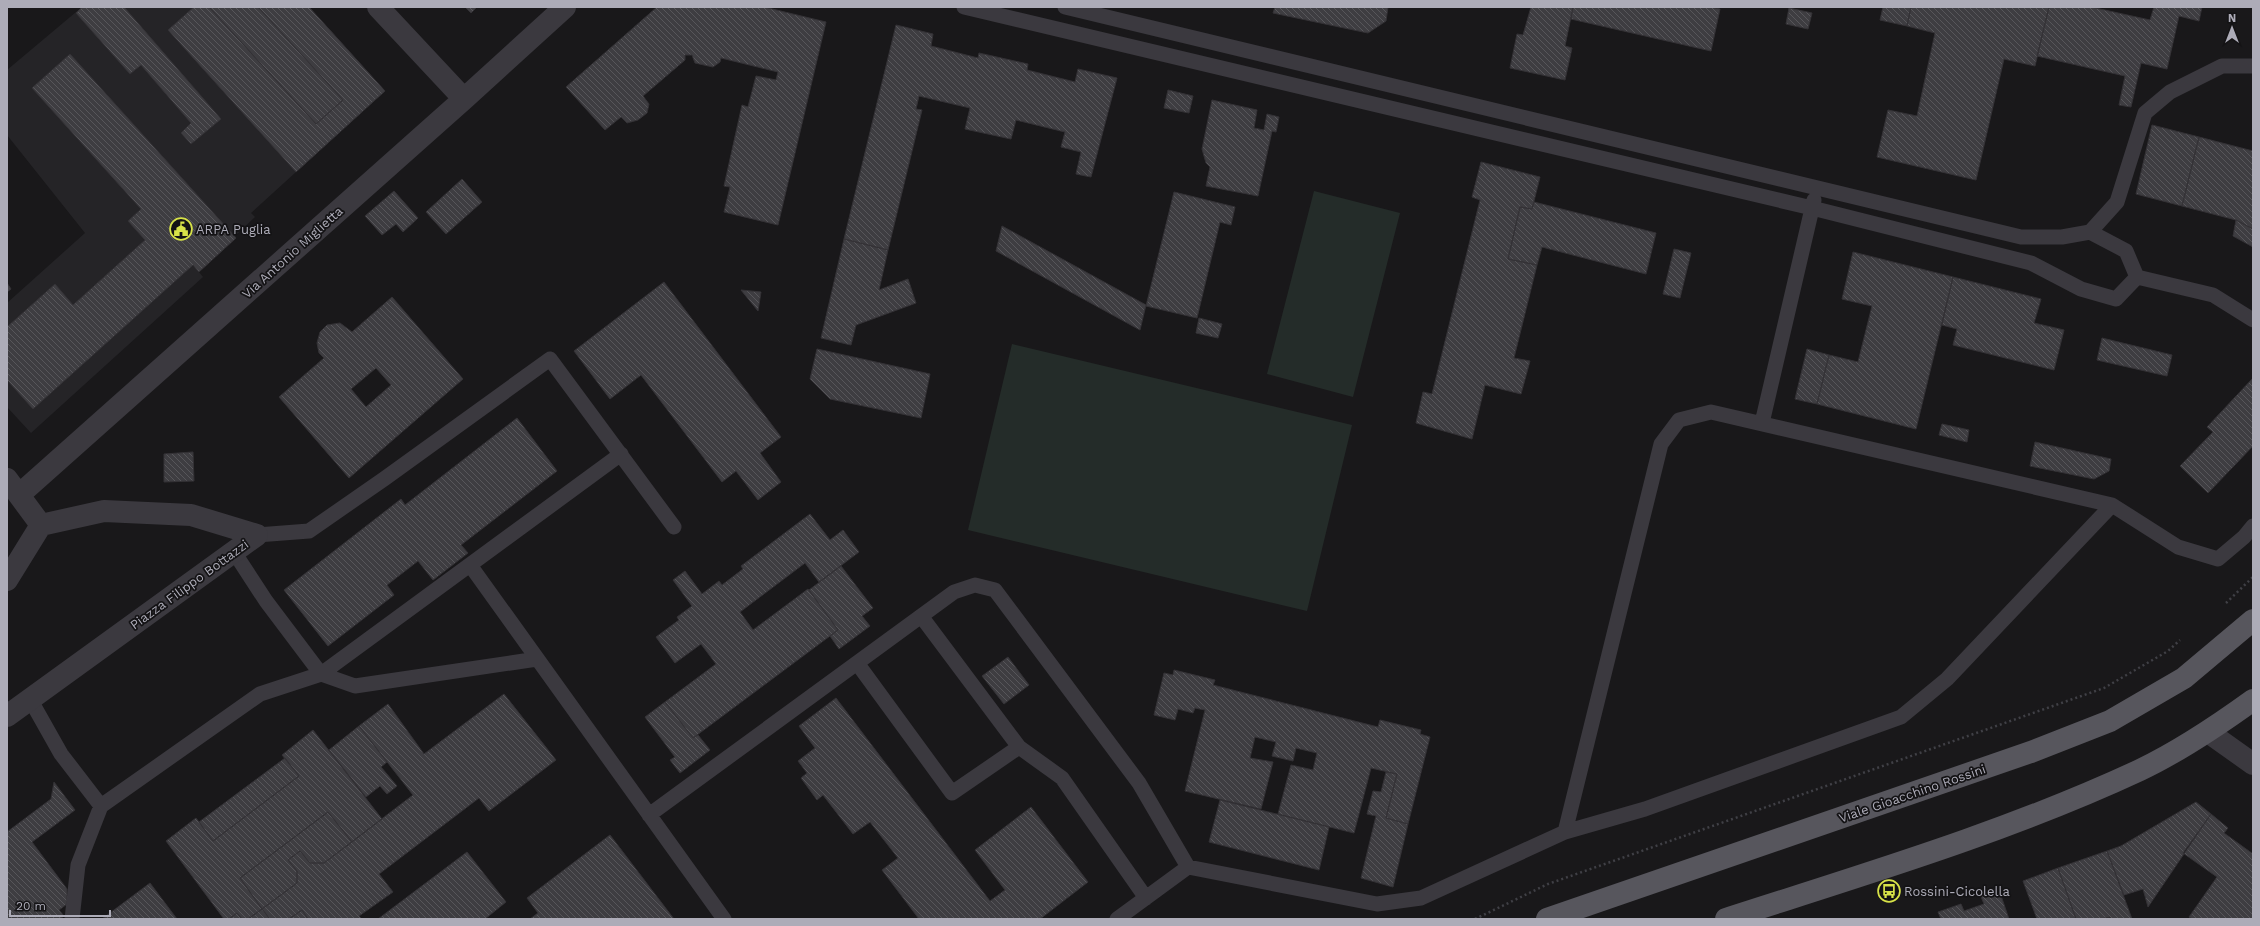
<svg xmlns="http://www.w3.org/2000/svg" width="2260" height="926" font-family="'Work Sans',sans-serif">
<defs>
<pattern id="building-back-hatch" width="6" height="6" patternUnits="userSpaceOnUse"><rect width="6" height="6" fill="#3e3d41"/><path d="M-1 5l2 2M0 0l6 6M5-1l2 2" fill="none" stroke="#57565a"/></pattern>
</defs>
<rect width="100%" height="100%" fill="#19181a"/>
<path fill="#252427" d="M82,7H309L385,91L251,213L255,217L235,236L236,238L199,272L203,277L31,433L7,407V303L85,233L7,135V70Z"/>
<path fill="#242c29" d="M1314,191L1400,213L1353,397L1267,374Z
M1012,344L1352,425L1307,611L968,530Z"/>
<path fill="url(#building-back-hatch)" stroke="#343236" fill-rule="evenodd" d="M82,7H124L221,119L191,144L181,133L191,123L141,65L130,74L76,13Z
M194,7H209L316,124L343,100L258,7H309L385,91L296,172L168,30Z
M209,7H258L343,100L316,124Z
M465,7H477L471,13Z
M657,7H764L826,22L778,225L724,212L730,187L724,186L742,105L748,107L756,76L776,80L778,72L721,58L720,62L713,67L695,63L692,55H685V60L643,96L649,104L647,113L638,120L627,123L621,117L605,130L566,87Z
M1275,7H1388L1386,21L1368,33L1273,13Z
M1531,7H1573L1565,46L1572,48L1565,80L1510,68L1517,34L1523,35Z
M1573,7H1710L1720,9L1711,51L1571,19Z
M1883,7H1911L1907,26L1880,20Z
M1911,7H2049L2035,66L2004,59L1976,180L1877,157L1888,110L1917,116L1935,33L1907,26Z
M2049,7H2091L2150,20L2154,7H2202L2199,21L2179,16L2167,69L2141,63L2131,107L2119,105L2125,76L2037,56Z
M1789,8L1812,13L1808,29L1786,24Z
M896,25L933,34L931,46L978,58L979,53L1028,64L1027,70L1075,82L1078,69L1117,78L1091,177L1076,174L1081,152L1061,147L1065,132L1016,120L1011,139L965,129L970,108L919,96L916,109L922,110L888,250L844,239Z
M70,54L236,238L199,272L193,265L33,409L7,380V327L55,284L73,305L145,240L128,221L141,209L32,88Z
M1168,90L1193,96L1189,113L1164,108Z
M1212,100L1257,110L1254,128L1264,130L1267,114L1279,117L1276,132L1272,131L1258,196L1206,186L1210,167L1206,163L1202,149Z
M2152,125L2199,137L2182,206L2136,194Z
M2199,137L2253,151V229L2236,220L2182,206Z
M1481,162L1540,177L1532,209L1520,207L1508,259L1537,265L1514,358L1530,361L1521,394L1485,385L1472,439L1416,423L1423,392L1432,394L1480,200L1472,197Z
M462,179L482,202L446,234L426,212Z
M394,191L418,218L403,232L396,224L382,235L365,216Z
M1174,192L1235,207L1231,225L1220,222L1197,318L1146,306Z
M1534,202L1656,233L1646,274L1542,247L1537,265L1508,259L1520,207L1532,209Z
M2236,220L2253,229V247L2233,236Z
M1002,226L1146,305L1140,330L996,251Z
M844,239L888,250L879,290L908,279L916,303L856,325L851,345L821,338Z
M1674,249L1691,253L1680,298L1663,294Z
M1853,252L1953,277L1916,429L1817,404L1829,355L1858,362L1872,306L1842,299Z
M1953,277L2041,299L2034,323L2064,330L2054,370L1953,345L1957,329L1942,325Z
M664,282L781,437L760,453L781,482L758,500L736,471L722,482L641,375L610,399L574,351Z
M7,283L11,289L7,292Z
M741,290L761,292L758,311Z
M392,297L463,379L349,478L279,397L324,358L319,353L317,343L320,332L327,325L340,323L352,332ZM376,368L391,385L366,407L351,389Z
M1199,318L1222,324L1218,338L1196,333Z
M2102,338L2172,355L2167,376L2097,360Z
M817,349L930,374L921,418L830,399L810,379Z
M1807,349L1829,355L1817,404L1795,399Z
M2253,378V446L2208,493L2180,466L2213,432L2207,427Z
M517,418L557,471L461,545L468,553L433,580L418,561L387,585L394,595L328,646L284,590L401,499L405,505Z
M1942,424L1969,430L1967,442L1939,435Z
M2035,442L2111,459L2109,471L2094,479L2030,466Z
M193,452L194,481L164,482V454Z
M810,514L830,540L843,530L859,552L819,582L805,563L740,612L753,630L808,589L838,630L693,738L665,702L716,664L701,644L675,663L656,637L679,620L677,617L692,606L673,580L685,571L702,594L719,581L722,585L743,569L741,566Z
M841,566L873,608L862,616L870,626L839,649L830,636L838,630L809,590Z
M1008,657L1029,685L1004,704L982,676Z
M1174,670L1215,680L1213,685L1378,727L1380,720L1421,730L1420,734L1430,737L1408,824L1386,818L1397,774L1371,768L1354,833L1278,814L1291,765L1313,770L1317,753L1296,748L1293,761L1272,756L1276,742L1255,737L1250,758L1273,762L1261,809L1185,791L1205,710L1195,708L1193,713L1178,709L1175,720L1154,715L1164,673L1173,675Z
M504,694L556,760L489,811L479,798L379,874L393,892L359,916L362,919H308L302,910L289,919H270L262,909L297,883V871L288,860L300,851L310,863H324L413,795L359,726L388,704L424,754Z
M836,698L990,901L1005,890L975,850L1031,807L1088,882L1040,919H919L882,870L898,858L870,822L853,834L823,795L817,800L801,778L807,773L798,761L815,748L799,726Z
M665,702L693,738L698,735L710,750L680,773L670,760L675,757L645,717Z
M359,726L387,762L381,767L397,786L387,794L380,786L366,797L329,750Z
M313,730L382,819L352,842L328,812L240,878L262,909L248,919H242L237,913L229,919H224L166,841L196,818L213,841L299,776L282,755Z
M285,758L299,776L213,841L199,822Z
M1386,772L1397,774L1386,818L1408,824L1393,887L1361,878L1376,816L1367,814L1373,791L1381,792Z
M54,782L75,810L32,842L67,889V904L59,910L64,916L60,919H7V832L51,799Z
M1220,800L1329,827L1319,870L1209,842Z
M2196,802L2211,814L2148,907L2143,889L2124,895L2107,851L2121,846Z
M328,812L352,842L324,863H310L300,851L288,860L297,871V883L262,909L240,878Z
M2211,814L2228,828L2224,833L2253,854V919H2192L2189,917L2217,877L2183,853Z
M610,835L674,919H530L538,913L527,898Z
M2107,851L2132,919H2111L2110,917L2102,919H2076L2058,868Z
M467,852L506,902L485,919H378Z
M2058,868L2076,919H2037L2023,881Z
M150,883L177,919H102Z
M1998,887L2009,919H1941L1938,912L1961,904L1964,911L1984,904L1980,894Z
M262,909L270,919H248Z
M302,910L308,919H289Z
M237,913L242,919H229Z"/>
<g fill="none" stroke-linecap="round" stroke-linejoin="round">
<path stroke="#404046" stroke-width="2.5" stroke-dasharray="2 3" stroke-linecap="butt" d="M2226,603L2253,577
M1475,919L1548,884L2104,688L2168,651L2180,640"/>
<path stroke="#3b393f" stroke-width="15" d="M964,7L1812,208L2031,263L2081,289L2116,299L2137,277L2126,251L2090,232L2062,237H2021L1065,7
M2090,232L2117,202L2145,113L2170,92L2222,66H2253
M2137,277L2213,295L2253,320
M1762,423L1814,200
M257,535L309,531L384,479L550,359L674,527
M234,552L266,601L321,674L355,686L537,659
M470,565L724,919
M921,616L1019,747L1062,778L1146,898
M857,663L952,793L1019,747
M30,699L61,754L101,806
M649,815L954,592L975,585L995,590L1139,783L1188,867
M1565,832L1661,444L1679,420L1711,412L2112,505
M72,919L78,865L101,806L260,694L321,674L621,454
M1117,919L1188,867L1377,904L1421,898L1565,832L1645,809L1901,717L1947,679L2112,505L2178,547L2218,559L2244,537L2253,526"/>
<path stroke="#3b393f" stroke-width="22" d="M378,7L464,99
M7,479L41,525
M19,495L464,99L565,7
M7,580L41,525L104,511L191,515L257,535L7,716
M2208,732L2253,764"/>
<path stroke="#57565d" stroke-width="22" d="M1547,919L2031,752L2110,721L2184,678L2253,620
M1726,919C1865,874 2007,832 2140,770C2180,751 2217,726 2253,700"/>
</g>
<defs>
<g id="civic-ring" transform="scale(1.15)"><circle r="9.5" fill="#141315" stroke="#d7e248" stroke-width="1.5"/><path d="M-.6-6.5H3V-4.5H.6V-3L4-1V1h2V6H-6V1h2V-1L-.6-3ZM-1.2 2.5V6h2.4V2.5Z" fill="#d7e248"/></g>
<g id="bus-ring" transform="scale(1.15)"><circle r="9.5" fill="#141315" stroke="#d7e248" stroke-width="1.5"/><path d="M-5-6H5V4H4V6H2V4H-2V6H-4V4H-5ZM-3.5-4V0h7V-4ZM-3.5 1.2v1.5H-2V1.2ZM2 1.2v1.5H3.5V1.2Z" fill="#d7e248"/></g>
</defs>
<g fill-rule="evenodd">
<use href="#civic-ring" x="181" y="229"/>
<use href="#bus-ring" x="1889" y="891"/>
</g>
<g text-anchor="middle" stroke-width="3.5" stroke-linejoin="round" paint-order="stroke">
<g font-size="13" fill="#adacb8" stroke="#141315" text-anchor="start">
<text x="196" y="234">ARPA Puglia</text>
<text x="1904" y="896">Rossini-Cicolella</text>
</g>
<g font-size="13" fill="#adacb8" stroke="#141315">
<text transform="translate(292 252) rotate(-42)" y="5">Via Antonio Miglietta</text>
<text transform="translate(189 584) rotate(-36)" y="5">Piazza Filippo Bottazzi</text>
<text transform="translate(1912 793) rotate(-19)" y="5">Viale Gioacchino Rossini</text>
</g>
</g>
<rect width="2260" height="926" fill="none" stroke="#adacb8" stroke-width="16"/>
<g transform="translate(2232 28)" stroke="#141315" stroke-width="3" paint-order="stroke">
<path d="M0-3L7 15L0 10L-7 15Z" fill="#adacb8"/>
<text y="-6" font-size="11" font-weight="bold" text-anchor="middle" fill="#adacb8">N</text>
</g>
<path d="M10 910v6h100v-6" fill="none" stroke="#adacb8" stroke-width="2"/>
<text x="16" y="910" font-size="12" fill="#adacb8" stroke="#141315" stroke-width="3" paint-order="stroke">20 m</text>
</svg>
